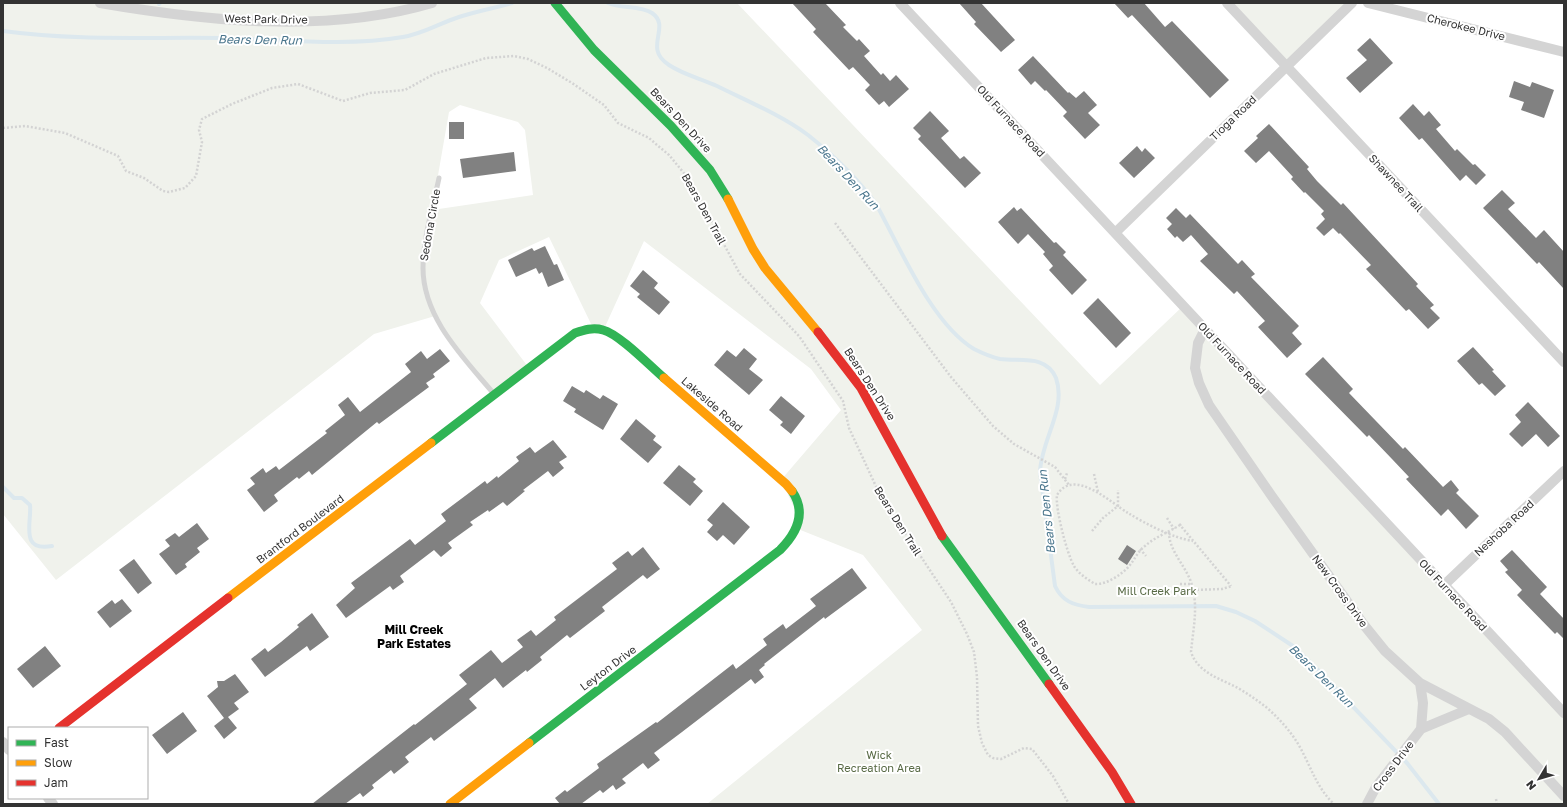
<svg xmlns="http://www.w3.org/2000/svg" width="1567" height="807" font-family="'Golos Text',sans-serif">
<rect width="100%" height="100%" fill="#fff"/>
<path fill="#f0f2ec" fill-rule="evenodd" d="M3,3H737L1100,385L1183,306L1564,713V804H707L922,630L863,555L798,529L800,520L781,480L841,410L811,369L644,241L604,329L593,328L549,237L499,260L480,303L529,368L494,395L450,340L435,316L374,334L56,580L3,514ZM460,105L518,122L525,130L533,195L432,210L449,112Z
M1227,3H1352L1286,66Z"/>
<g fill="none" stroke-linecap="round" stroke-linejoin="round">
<path stroke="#dce8ee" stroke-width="4" d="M608,3C621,9 640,5 652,13C672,27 642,48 669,65C684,75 702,79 717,86C747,101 781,115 808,135C832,154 858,179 876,204C900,247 931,323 974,349C982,353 991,357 1000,359C1020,362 1046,354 1056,378C1067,409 1041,440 1040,472L1055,586C1062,601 1073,605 1089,607L1216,606L1236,612L1255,621L1293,646L1312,664L1407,763L1439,804
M159,4L160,3
M3,31C77,41 146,37 221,38C280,39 344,47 403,37C423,34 440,23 459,17C477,11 495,8 512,3
M3,487L14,498H22L30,505C32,522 19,552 52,546"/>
</g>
<path fill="#818181" d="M792,3H825L846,25L843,27L857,41L859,39L870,51L864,56L881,75L883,73L890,81L896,75L909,89L889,107L884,101L879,105L865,90L870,85L853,67L849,70L813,32L816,29Z
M959,3H981L1015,40L1001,52L974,24L976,22Z
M1114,3H1144L1165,27L1172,21L1229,80L1210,98L1132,15L1128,18Z
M1370,38L1393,63L1360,93L1346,78L1367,60L1357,50Z
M1033,56L1068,93L1069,92L1076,98L1084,91L1097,105L1088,113L1100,125L1085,139L1063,116L1067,112L1046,90L1045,91L1035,81L1031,85L1018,70Z
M1514,81L1530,87L1532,82L1554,90L1544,118L1521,110L1524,102L1509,97Z
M1413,104L1424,116L1429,111L1441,125L1436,129L1455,151L1457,149L1473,165L1475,164L1486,175L1476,185L1466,175L1460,181L1422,138L1419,140L1399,118Z
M930,111L949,131L941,138L960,159L964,156L981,173L965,188L918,139L921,136L913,128Z
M449,122H464V139H449Z
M1269,124L1309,167L1307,169L1317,181L1341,205L1343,203L1418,284L1416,286L1434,305L1430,308L1440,318L1428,329L1409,309L1406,311L1366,269L1371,265L1340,233L1339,234L1333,228L1324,236L1316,228L1325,219L1321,214L1324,211L1305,192L1304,193L1291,179L1293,177L1269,151L1256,163L1244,151L1258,138L1256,136Z
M1137,146L1142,152L1145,148L1155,158L1134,178L1119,163Z
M514,152L516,171L463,178L460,159Z
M1502,190L1515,203L1508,209L1536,238L1544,230L1564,252V289L1539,262L1537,264L1483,208Z
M1014,207L1017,211L1021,208L1054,243L1056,242L1066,252L1063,255L1087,280L1072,295L1049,270L1053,266L1043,254L1045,252L1028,234L1018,244L998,222Z
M1176,208L1186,218L1190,214L1238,264L1242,260L1255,274L1251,277L1299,326L1292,333L1302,344L1287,358L1258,327L1265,321L1237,291L1234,294L1200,261L1208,254L1191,235L1183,242L1177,236L1175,238L1167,229L1172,224L1166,218Z
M545,246L554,265L557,264L564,280L548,287L542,272L539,274L536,268L516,277L508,260L532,248L534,251Z
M643,270L658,283L654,288L670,302L659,315L637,297L640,294L630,286Z
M1098,298L1131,333L1116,348L1083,313Z
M1473,347L1494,370L1492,371L1506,386L1495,396L1482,383L1479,385L1457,361Z
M744,348L757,359L749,369L763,380L749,395L714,365L727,350L736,357Z
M440,349L450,361L433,374L435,377L426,383L429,387L379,424L377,422L312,475L309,471L299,479L297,477L274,495L278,501L264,512L247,490L255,484L250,478L263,468L266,473L276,466L279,470L327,433L325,431L345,415L338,405L348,397L360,412L411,372L405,364L421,351L427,359Z
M1323,357L1353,389L1349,393L1403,449L1405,447L1443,487L1451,480L1459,490L1456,493L1479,516L1466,529L1448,509L1441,516L1406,479L1409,477L1392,459L1369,435L1367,437L1305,374Z
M572,386L584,393L586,390L600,399L603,395L618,404L603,430L574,412L576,409L563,401Z
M781,396L805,416L791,434L780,425L783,422L769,410Z
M1528,402L1560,436L1548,447L1536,434L1522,447L1509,434L1521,422L1515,415Z
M636,419L656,436L653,440L662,447L648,463L620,439Z
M553,440L567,457L559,462L564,468L553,477L548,471L523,490L525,491L507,506L503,502L489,512L488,510L470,522L473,525L448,543L452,548L441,557L434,550L400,576L404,582L393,590L390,586L346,618L336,605L355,588L351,583L410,539L415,545L446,521L441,514L485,481L487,484L497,476L498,478L519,461L516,457L530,447L535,453Z
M679,465L696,479L693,482L703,491L690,506L663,483Z
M723,502L750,527L734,545L723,535L717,541L707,532L713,525L707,520Z
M197,523L209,539L197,548L200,552L185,564L187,567L176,575L159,554L170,546L165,540L175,533L179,537Z
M1127,545L1136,551L1127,565L1118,559Z
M643,547L660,569L647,579L643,575L602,607L605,611L570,638L567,635L540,657L542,660L527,672L526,670L503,688L495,678L469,699L477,708L434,741L431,737L405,757L409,762L394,774L391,770L372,785L374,788L363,797L360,793L345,804H312L414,724L415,725L467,684L459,675L491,650L502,663L523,647L517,640L531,630L536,636L556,620L554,617L617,569L612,563L628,551L632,556Z
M1512,550L1547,587L1540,594L1564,619V639L1557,632L1555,634L1517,595L1522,590L1505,572L1508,570L1500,561Z
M134,559L152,583L138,594L119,570Z
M852,568L867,588L825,619L824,617L764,664L765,665L759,670L764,677L755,684L751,679L682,732L654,753L660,760L648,769L643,763L622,779L626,783L616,790L613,785L603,793L600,790L581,804H560L555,798L565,790L567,792L599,768L597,764L656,722L657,723L733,664L736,669L767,645L763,639L783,624L786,629L816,606L810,599Z
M122,599L132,611L110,628L97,612L112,600L115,604Z
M312,613L329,637L310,651L307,646L265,677L251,659L265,648L268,652L281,642L299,627L297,625Z
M45,646L61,666L33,688L17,669Z
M235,674L249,692L234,703L239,709L228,717L237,728L224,739L214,726L224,718L207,696L218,687L217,681H224Z
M183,712L197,731L167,754L152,735Z"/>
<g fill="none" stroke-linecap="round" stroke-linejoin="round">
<path stroke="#d3d3d3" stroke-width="2.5" stroke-dasharray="2 2" stroke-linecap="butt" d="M3,128L25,126L65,133L118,156L126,171L144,178L163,191L169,192L185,188L196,176L202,142L199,130L202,119L232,104L272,88L298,84L343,101L370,93L405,90L434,74L486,58L514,56L528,59L547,68L572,83L604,105L618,123L649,138L657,145L669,155L688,178L740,274L799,336L843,401L849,428L880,495L951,602L967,634L974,652L977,677L978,726L982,743L988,755L993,758L1001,759L1024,748L1032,749L1053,776L1069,804
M835,223L951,377L993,426L1014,444L1055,467L1069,485
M1094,474L1098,492
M1065,479L1067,473
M1167,518L1174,529
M1181,524L1180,525L1231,586
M1180,525C1169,532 1155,537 1145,546C1138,551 1135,559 1130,565C1123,574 1106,585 1095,584C1087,579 1079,574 1074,566C1067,554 1055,508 1057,495C1074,467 1111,503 1128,513C1146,524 1173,538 1193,541
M1092,531L1103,518L1118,506V490
M1169,532C1169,551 1185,565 1191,582C1199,606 1193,629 1191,652C1198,673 1221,679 1238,688C1248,694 1257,700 1266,707C1282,721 1295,736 1304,755C1313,773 1319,790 1334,804
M1140,549L1146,556
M1180,584H1191
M1193,590L1222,589L1232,586
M1496,799L1497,804"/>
<path stroke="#d4d4d4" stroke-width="5" d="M439,178C433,207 423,238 423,268C423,318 464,358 494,394"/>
<path stroke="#d4d4d4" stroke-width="10" d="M100,3C205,21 328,34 432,3
M900,3L1564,713
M1227,3L1564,362
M1368,3L1564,52
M1115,233L1352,3
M1205,329L1198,343L1195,368L1199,383L1209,405L1271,495L1364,625L1385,651L1420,683L1489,719L1505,732L1564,796
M1444,585L1564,471
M1420,683L1423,703L1421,729
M3,742L9,750
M48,798L53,804
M1367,804L1376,787L1421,729L1469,709"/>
<path stroke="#30b455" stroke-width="9" d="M555,3L594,50L671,126L710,170L728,199
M431,443L575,333C584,330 593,327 603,330C619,334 650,366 664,378
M942,536L1049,684
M529,743L780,550C797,533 807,513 792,491"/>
<path stroke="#ff9f0a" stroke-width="9" d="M728,199L753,249L765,268L818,332
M664,378L786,484L792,491
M228,598L431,443
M450,804L529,743"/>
<path stroke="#e5322d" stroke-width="9" d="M818,332L861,388L942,536
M1049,684L1112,772L1131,804
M59,728L228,598"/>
</g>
<g text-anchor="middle" stroke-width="4" stroke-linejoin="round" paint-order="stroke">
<g font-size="11" fill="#333" stroke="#fff">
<text transform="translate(266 19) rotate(1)" y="4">West Park Drive</text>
<text transform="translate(1466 27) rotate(14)" y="4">Cherokee Drive</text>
<text transform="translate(1233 118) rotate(-44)" y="4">Tioga Road</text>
<text transform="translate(681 120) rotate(47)" y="4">Bears Den Drive</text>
<text transform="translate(1011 121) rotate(47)" y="4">Old Furnace Road</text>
<text transform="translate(1396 183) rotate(47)" y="4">Shawnee Trail</text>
<text transform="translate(704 209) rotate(61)" y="4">Bears Den Trail</text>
<text transform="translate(430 225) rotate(-80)" y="4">Sedona Circle</text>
<text transform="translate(1232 358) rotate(47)" y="4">Old Furnace Road</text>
<text transform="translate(870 384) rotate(57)" y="4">Bears Den Drive</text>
<text transform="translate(712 404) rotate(41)" y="4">Lakeside Road</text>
<text transform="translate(898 521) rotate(58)" y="4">Bears Den Trail</text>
<text transform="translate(1504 528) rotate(-43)" y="4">Neshoba Road</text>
<text transform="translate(300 529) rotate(-37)" y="4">Brantford Boulevard</text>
<text transform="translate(1340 591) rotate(54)" y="4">New Cross Drive</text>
<text transform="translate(1453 595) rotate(47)" y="4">Old Furnace Road</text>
<text transform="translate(1044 655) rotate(55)" y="4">Bears Den Drive</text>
<text transform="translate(608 668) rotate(-37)" y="4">Leyton Drive</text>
<text transform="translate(1393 766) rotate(-53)" y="4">Cross Drive</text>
</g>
<g font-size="11" fill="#586a45" stroke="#fff">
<text x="1157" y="595">Mill Creek Park</text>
<text x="879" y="759">Wick<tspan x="879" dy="13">Recreation Area</tspan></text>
</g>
<g font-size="12" font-style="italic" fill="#49758c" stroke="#fff">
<text transform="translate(260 40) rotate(1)" y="4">Bears Den Run</text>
<text transform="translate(848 177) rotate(47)" y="4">Bears Den Run</text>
<text transform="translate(1047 512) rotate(-96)" y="4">Bears Den Run</text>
<text transform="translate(1321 676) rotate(44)" y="4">Bears Den Run</text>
</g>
<g font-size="12" font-weight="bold" fill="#000" stroke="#fff">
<text x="414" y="634">Mill Creek<tspan x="414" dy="14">Park Estates</tspan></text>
</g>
</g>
<rect width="1567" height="807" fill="none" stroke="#333333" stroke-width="8"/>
<rect x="8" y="727" width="140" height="72" fill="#ffffff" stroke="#adadad"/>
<rect x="16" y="740" width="20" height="6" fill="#30b455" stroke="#adadad"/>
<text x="44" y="747" font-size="12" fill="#333333">Fast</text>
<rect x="16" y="760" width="20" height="6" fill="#ff9f0a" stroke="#adadad"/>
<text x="44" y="767" font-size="12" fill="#333333">Slow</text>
<rect x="16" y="780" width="20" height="6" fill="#e5322d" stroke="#adadad"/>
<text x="44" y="787" font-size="12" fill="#333333">Jam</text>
<g transform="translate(1539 779) rotate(232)" stroke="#ffffff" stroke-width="3" paint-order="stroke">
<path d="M0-3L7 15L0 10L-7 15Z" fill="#333333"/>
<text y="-6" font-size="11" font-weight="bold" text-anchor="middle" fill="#333333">N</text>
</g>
</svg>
